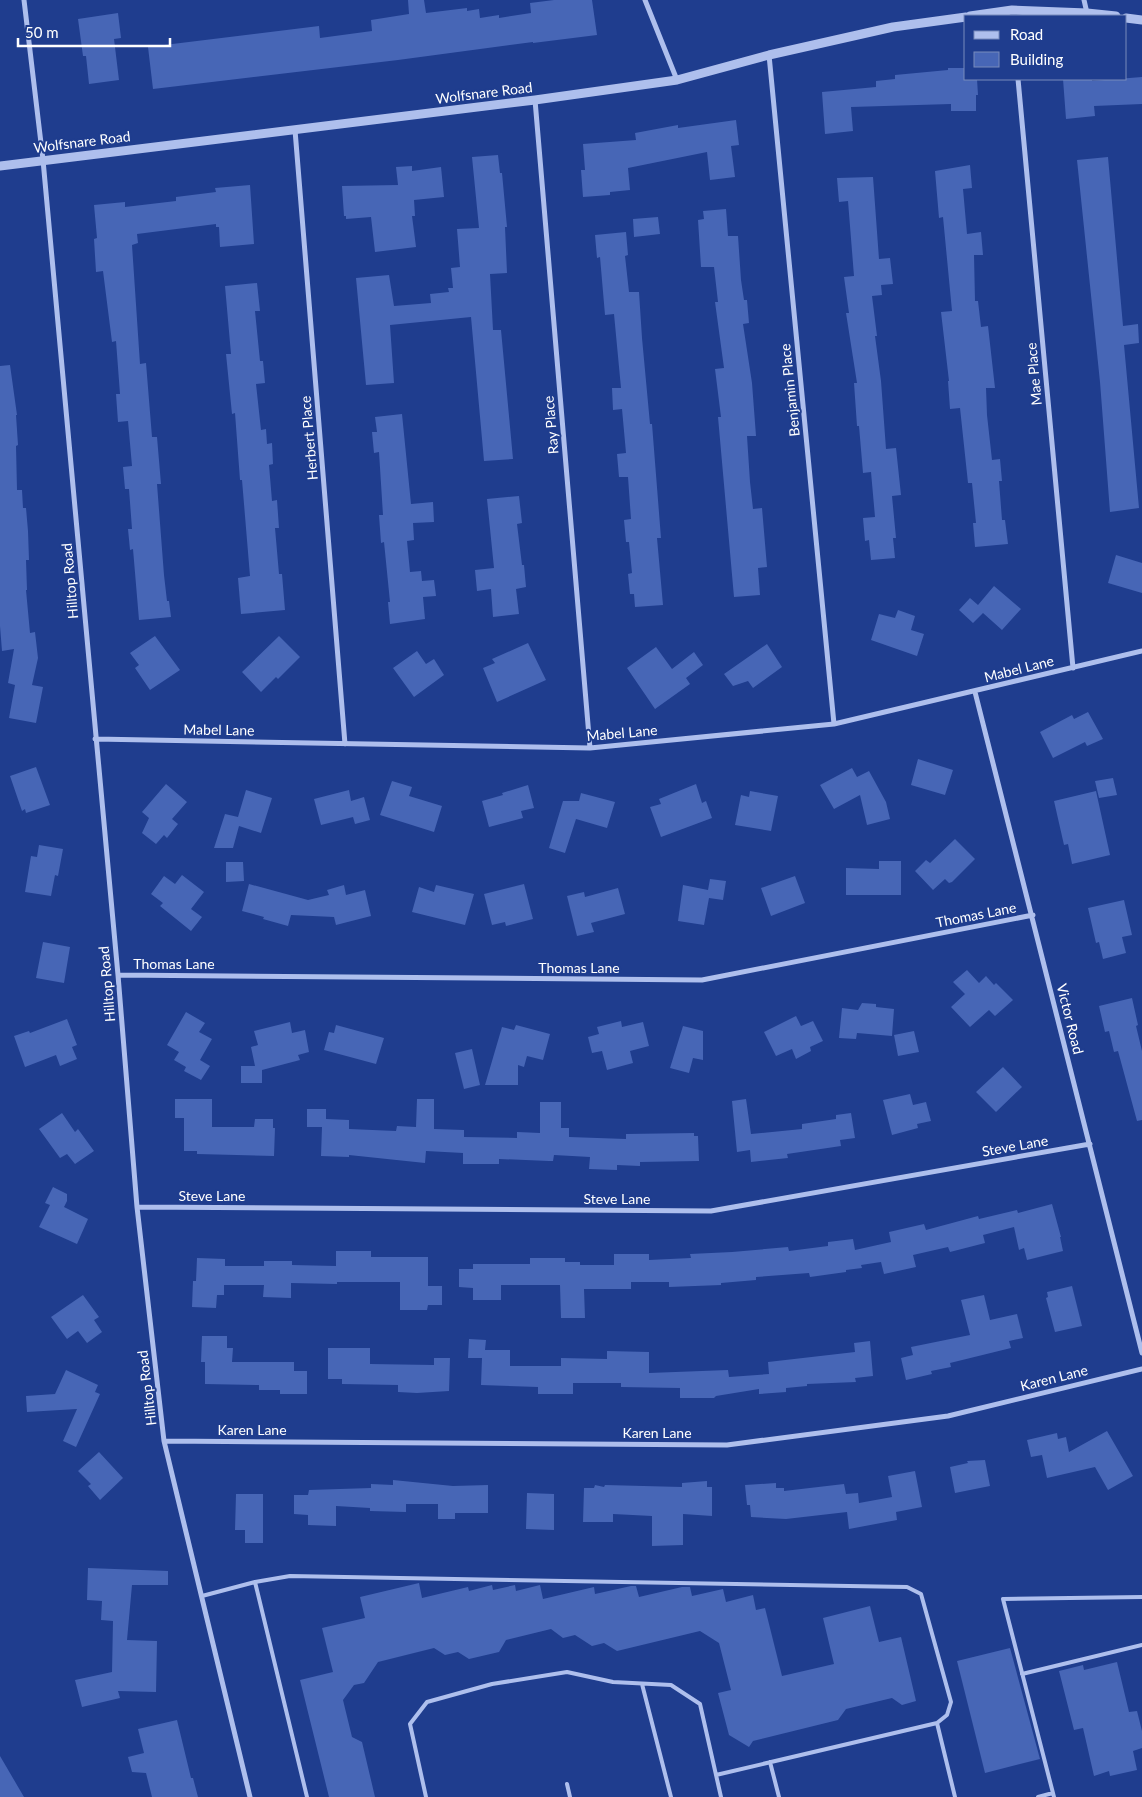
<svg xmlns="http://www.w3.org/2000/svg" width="1142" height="1797" font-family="Lato,sans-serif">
<rect width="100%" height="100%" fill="#1f3d8e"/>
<path fill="#4766b6" d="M408,0H424L426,13L467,8V11L479,9L480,18L499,15V18L531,13L530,3L554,0H592L597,35L533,43V42L398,60L153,89L148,47L319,26L320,38L372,31L371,20L409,14Z
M118,13L121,38L114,39L119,80L89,84L86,56H83L78,19Z
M948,68H966V79H977L978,95H976V111H951V104L851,107L853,131L825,134L822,92L876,87V81L895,79V75L948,70Z
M1142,77V104L1094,106L1095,116L1066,119L1063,79H1092V81Z
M736,120L739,145L731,146L735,177L710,180L707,152L628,168L630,190L610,192V195L583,197L581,170H585L583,144L636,140L635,133L678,125V128Z
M498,155L500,173H502L507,227H505L507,273L490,274L493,330H501L513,459L484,461L471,317L390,325L394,383L366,385L356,278L389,275L394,306L431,303L430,294L449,292L448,288H453L451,268L460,267L457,229L479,228L472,157Z
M1108,157L1123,326L1138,324L1139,343L1124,345L1139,508L1110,512L1100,382L1077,160Z
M970,165L972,188L963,189L967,234L981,232L983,255H974L975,301H978L981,327L988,326L995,388H986L987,415L992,460L1000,459L1002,481H999L1002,520H1005L1008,544L975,547L973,523H976L972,483H968L960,408L950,409L948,381H949L941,312L952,311L943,217L939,218L935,171Z
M412,166V171L441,167L444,197L414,200L415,216H412L416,247L375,252L371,217L346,219V216H344L342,186L398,185L396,167Z
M873,177L879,259L890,258L893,284L881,285L882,295L872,296L877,336H875L881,381L886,449L896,448L901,495L892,496L896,538H893L895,558L871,560L869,540L865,541L863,518L875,517L871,472L863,473L859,426H857L854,383H857L846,313H849L844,277L854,276L848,201L839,202L837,178Z
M250,185L254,244L220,247L219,227H216V224L137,234L138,243L132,245L140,364L146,363L152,437H157L161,484H157L164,575L167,601H169L171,617L139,620L133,549L130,550L128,529H132L129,489H125L123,467L132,466L128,421L118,422L116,394H120L116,341L112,342L103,271L96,272L94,239L97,238L94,205L125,202V207L176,201V197L216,192L215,188Z
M726,209L728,236H738L741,280L744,300H747L749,323L743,324L752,383L756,436H747L750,482L753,509L762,508L767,567L758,568L760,595L734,597L718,417H721L715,369L724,368L715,302H718L714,267H701L698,220L704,219L703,211Z
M658,217L660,234L634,237L633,219Z
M626,232L628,255L625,256L629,292H639L642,338L650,424H652L661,538H657L663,605L635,607L634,594H630L628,574L632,573L629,542H626L624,520L631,519L628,477H619L617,454L626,453L622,409L613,410L612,388H621L614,314L605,315L600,257L597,258L595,235Z
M257,283L260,311H255L260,361H263L265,383L256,384L261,430L266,429L267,444L272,443L273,464L269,465L272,501L277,500L279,528H275L279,574H282L285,610L241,614L238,578L250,576L242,480H240L235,413L232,414L226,354H231L225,286Z
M10,365L17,415H16L18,445L16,446L17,490H22L23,508H26L28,531L29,560H26L27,590H26L30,633L35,632L38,658L32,685L43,687L36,723L9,718L15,685L8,683L14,649L2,651L0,626V366Z
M402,414L411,504L433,502L434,522L413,523L414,540L407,541L410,572L421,571L422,581L434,580L436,596L423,597L425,619L390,624L388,602H390L384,542L381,543L379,515H383L379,452L374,453L372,432H377L375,417Z
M519,496L522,523L517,524L522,565H524L526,587L516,589L519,614L493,617L491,589L477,591L475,570L494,568L487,499Z
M1116,555L1142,563V593L1108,583Z
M994,586L1021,609L1002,630L983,613L973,623L959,610L970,598L978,605Z
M898,610L915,616L911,630L924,634L917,656L871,640L879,614L895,618Z
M155,636L180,670L150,690L135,668L139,665L130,653Z
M279,636L300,657L278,679L276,677L261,692L242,672Z
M528,643L546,680L497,702L483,668L495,663L492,659Z
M767,644L782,667L753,688L748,681L733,686L724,674Z
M656,647L672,669L694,652L703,665L686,678L690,684L655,709L627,668Z
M417,651L426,664L434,659L444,675L414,697L393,668Z
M1088,712L1103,739L1087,746L1085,742L1053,758L1040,732L1072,715L1074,719Z
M918,759L953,770L945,795L911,785Z
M36,767L50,805L26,813L25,809L22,811L10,776Z
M852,768L857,777L869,771L886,802L890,819L867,825L860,795L834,809L820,785Z
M1113,778L1117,795L1099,798L1095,781Z
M392,781L412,787L409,796L442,806L434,832L380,815Z
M166,784L187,802L172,819L178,824L167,838L164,835L156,844L142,833L149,818L142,812Z
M696,784L702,803L706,801L712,818L661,837L650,807L661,804L659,799Z
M528,785L534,808L521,811L523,818L489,827L482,801L503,795L502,793Z
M246,790L272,798L261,833L239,826L233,848H214L225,814L238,817Z
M349,790L351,801L364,797L370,820L355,824L353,817L321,825L314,799Z
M750,791L778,796L771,831L735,825L741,795L749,797Z
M1096,791L1110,855L1072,864L1068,844L1064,845L1054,801Z
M581,793L615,802L607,828L576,819L565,853L549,848L563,801H579Z
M955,839L975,859L952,882L949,883L945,879L933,890L915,871L926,860L930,863Z
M39,845L63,849L58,876L55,875L51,896L25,892L31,856L37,857Z
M879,861H901V895H846V868L879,869Z
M226,862H243L244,881L226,882Z
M182,875L204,892L191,909L202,917L191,931L160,906L163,903L151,894L164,876L175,884Z
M795,876L805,903L771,916L761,888Z
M710,879L726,881L723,900L709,898L704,925L678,921L683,885L708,890Z
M249,884L308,900L329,895L327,890L344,885L346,895L365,890L371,916L336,925L334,917L291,915L288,926L263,919L264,917L242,911Z
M524,884L533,919L506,926L505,922L492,925L484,894Z
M436,885L474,894L465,925L412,912L419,887L434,892Z
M618,888L625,914L591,923L594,932L577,936L567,896L584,892L585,897Z
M1124,900L1132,935L1122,937L1126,953L1103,959L1099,942L1096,943L1088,908Z
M43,942L70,947L64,983L36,978Z
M967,970L979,983L986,976L994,985L996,983L1013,1000L995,1016L989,1010L970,1027L951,1007L965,994L953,982Z
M1132,998L1138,1025L1136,1026L1142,1051V1120L1137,1121L1118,1051L1114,1052L1109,1031L1105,1032L1099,1006Z
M862,1003L876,1004V1007L894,1009L892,1036L857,1033L856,1039L839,1038L842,1008L858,1010Z
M186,1012L205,1023L199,1032L212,1039L200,1060L210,1066L201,1080L184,1071L186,1067L174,1060L179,1052L167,1045Z
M796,1016L801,1026L813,1021L823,1041L810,1047L811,1051L796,1059L792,1049L776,1056L764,1032Z
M67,1019L77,1045L72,1047L77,1059L60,1066L56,1055L25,1067L14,1036L29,1031L30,1033Z
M621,1021L622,1027L643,1022L649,1046L630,1051L633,1063L607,1070L602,1051L592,1053L588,1037L599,1034L597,1027Z
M290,1022L292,1033L305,1030L309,1052L298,1055L300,1060L262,1070V1083H241V1066H255L251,1047L258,1045L254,1031Z
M336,1025L384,1038L376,1064L324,1050L329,1032L334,1033Z
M516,1025L550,1034L543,1060L527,1056L524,1067L518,1065V1085H485L502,1027L514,1030Z
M683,1026L703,1031V1060L693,1058L689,1073L670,1068Z
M914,1031L919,1052L898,1056L894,1035Z
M472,1049L480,1085L464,1089L455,1053Z
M1003,1067L1022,1087L996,1112L976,1092Z
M910,1094L913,1105L926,1102L931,1121L917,1124L918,1128L892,1135L883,1100Z
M175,1099H212V1127H254L255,1119H273V1128H275L274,1156L197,1154V1151H184V1118H175Z
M417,1099H434V1129L464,1130V1137L517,1138V1132L540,1133V1102H561V1128H569V1137L626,1139V1134L694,1133V1136H698L699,1161L640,1162V1166L617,1165V1170L589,1169L590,1157L554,1155L553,1161H549L499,1159V1164H463V1153L426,1151L425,1163L349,1155V1157L321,1156L322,1127H307V1109H326V1119L349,1120V1129L396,1131L397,1126L416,1127Z
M746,1099L751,1134L802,1129V1124L836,1119V1115L851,1113L855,1138L840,1140L841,1146L787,1154L788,1158L751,1162L750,1150L737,1152L732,1101Z
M62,1113L75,1132L78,1129L94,1151L75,1164L67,1154L60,1158L39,1129Z
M53,1187L67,1194V1201L64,1207L88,1219L77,1244L39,1227L50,1205L45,1203Z
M1052,1204L1061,1237H1060L1063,1251L1027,1260L1024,1248L1019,1250L1014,1227L983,1235L985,1243L950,1252L948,1247L913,1255L916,1267L884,1274L881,1262L861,1265L862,1268L846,1270V1272L810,1277L809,1273L756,1277V1280L721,1283V1285L669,1287V1282H631V1289H584L585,1318H561L560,1285H501V1300H473V1288L459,1287V1269H473V1264H530V1258H565V1262H580V1265H614V1254H649V1260L691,1258L690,1254L732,1252L788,1247L789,1251L828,1246V1242L853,1239L855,1250L891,1242L889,1232L924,1224L926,1230L978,1216L979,1219L1017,1210L1018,1213Z
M336,1251H371V1257H428V1286H442V1305H428L427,1310H400V1282H337V1284L291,1283V1298L263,1297L264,1285H224V1295H217L216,1308L192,1307L193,1281H196L197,1258L225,1259V1266H264V1261H292V1265L336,1266Z
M1072,1286L1082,1326L1055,1332L1046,1298L1048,1297L1047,1292Z
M83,1295L99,1317L94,1320L102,1332L87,1343L78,1331L67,1339L51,1317Z
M984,1295L990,1320L1017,1314L1023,1338L1009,1341L1011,1348L950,1363L951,1367L931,1371L932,1374L906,1380L901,1358L913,1355L911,1347L970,1335L961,1300Z
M202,1336H227V1348H233L232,1362H294V1371H307V1394H280V1390H259V1385L205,1384V1362H201Z
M469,1339L486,1340L485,1350H510V1366H561V1358L607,1359V1351L649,1352V1373L728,1370L729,1377L769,1374L768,1362L855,1352L854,1343L870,1341L873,1376L855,1378L856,1382L807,1384V1386L786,1388V1392L759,1394V1389L716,1396L714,1398H680V1388L621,1387V1383H573V1394H538V1387L481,1385L482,1358H468Z
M328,1348H370V1364L434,1365V1358H450L449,1391L417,1393L398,1392V1385L342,1384V1379H328Z
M66,1370L98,1385L95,1392L100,1394L76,1447L63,1441L77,1409L27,1412L26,1396L55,1394Z
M1107,1431L1133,1476L1108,1490L1095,1467L1047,1478L1042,1455L1031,1457L1027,1440L1057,1433L1058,1439L1066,1437L1069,1452Z
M99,1452L123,1478L100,1500L88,1486L91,1484L78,1471Z
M985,1460L990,1486L955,1493L950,1467L968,1463L967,1461Z
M915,1471L922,1507L896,1512L897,1520L849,1529L847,1512L786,1519L751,1517L750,1505H747L745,1485L776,1483V1488H784V1491L844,1484L846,1494L858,1493L859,1503L892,1497L888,1476Z
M393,1480L453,1486L488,1485V1513H455V1519H438V1504H406V1512L370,1511V1508L336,1506V1526L308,1525V1515L294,1514V1495H308L309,1490L371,1488V1484L393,1485Z
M707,1481V1487H712V1516L683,1514V1545L652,1546V1516L613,1514V1522H583L584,1488H594L595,1485L604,1487L605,1485L682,1487V1483Z
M527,1493L554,1494V1530L526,1529Z
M236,1494H263V1543H245V1530H235Z
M88,1568L168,1571V1585H132L127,1640L157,1641L156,1692L118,1691L120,1698L82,1707L75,1680L112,1672L113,1621L101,1620L102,1601L87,1600Z
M419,1583L422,1598L468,1587L469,1591L492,1585L493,1590L515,1585L516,1591L540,1585L543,1599L594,1587L595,1594L631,1586H636L639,1597L682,1587H690L692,1596L723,1589L726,1602L753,1595L756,1610L765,1608L782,1676L834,1664L823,1618L870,1606L879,1642L901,1637L916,1701L902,1705L892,1698L846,1709L838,1720L753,1741L749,1747L729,1735L718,1693L731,1690L719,1643L700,1631L617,1651L604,1643L592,1646L575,1635L563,1638L551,1629L506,1640L499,1652L469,1659L458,1652L445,1655L434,1648L378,1662L364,1683L354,1685L343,1700L352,1737L362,1742L375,1797H329L300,1680L333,1672L322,1628L365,1618L360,1597Z
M1010,1648L1040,1759L985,1773L957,1661Z
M1117,1662L1129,1712L1137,1711L1142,1731V1748L1133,1751L1137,1770L1110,1776L1109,1771L1094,1776L1083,1728L1074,1730L1059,1671L1083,1665L1084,1670Z
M177,1720L191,1778H193L198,1797H152L146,1773L132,1772L128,1757L144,1753L138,1729Z
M0,1756L24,1797H0Z"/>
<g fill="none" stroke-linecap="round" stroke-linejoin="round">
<path stroke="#aebfed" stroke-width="4" d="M255,1582L307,1797
M202,1596L255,1582L290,1576L907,1587L921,1594L951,1702L947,1715L937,1723L716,1775
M1022,1674L1142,1645
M642,1684L671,1797
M937,1723L955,1797
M770,1762L779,1797
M567,1784L570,1797
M426,1797L410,1724L427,1702L492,1684L567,1672L613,1682L671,1685L700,1704L721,1797
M1038,1797L1053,1793
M1054,1797L1003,1599L1142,1597"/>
<path stroke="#aebfed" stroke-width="5" d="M24,0L43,160L118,975L137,1207L164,1441L250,1797
M645,0L677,80
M1084,0L1087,13
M769,55L834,724
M1018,79L1073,668
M535,100L590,748
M295,130L345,744
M975,692L1142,1353
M95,739L590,748L834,724L1142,651
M118,975L702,980L1033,915
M137,1207L711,1211L1090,1144
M164,1441L727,1445L948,1416L1142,1369"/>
<path stroke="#aebfed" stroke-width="9" d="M970,16L1012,10L1087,13L1116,16
M1126,18L1142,20
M0,166L535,100L677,80L769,55L893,27L966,17"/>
</g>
<g text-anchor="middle" stroke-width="4" stroke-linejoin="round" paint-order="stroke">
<g font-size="14" fill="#fff" stroke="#1f3d8e">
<text transform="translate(484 93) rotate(-7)" y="5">Wolfsnare Road</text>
<text transform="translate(82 142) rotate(-7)" y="5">Wolfsnare Road</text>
<text transform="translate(1034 374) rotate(-95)" y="5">Mae Place</text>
<text transform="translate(790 390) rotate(-96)" y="5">Benjamin Place</text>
<text transform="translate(551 425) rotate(-95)" y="5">Ray Place</text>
<text transform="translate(309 438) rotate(-95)" y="5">Herbert Place</text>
<text transform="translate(70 581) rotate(-95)" y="5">Hilltop Road</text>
<text transform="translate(1019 669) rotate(-14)" y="5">Mabel Lane</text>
<text transform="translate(219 730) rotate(1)" y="5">Mabel Lane</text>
<text transform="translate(622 733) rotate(-5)" y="5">Mabel Lane</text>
<text transform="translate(976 915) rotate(-11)" y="5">Thomas Lane</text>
<text x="174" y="969">Thomas Lane</text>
<text x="579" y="973">Thomas Lane</text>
<text transform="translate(107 984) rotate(-95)" y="5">Hilltop Road</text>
<text transform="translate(1070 1019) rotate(76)" y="5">Victor Road</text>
<text transform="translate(1015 1146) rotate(-10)" y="5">Steve Lane</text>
<text x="212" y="1201">Steve Lane</text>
<text x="617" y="1204">Steve Lane</text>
<text transform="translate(1054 1378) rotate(-14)" y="5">Karen Lane</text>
<text transform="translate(147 1388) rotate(-97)" y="5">Hilltop Road</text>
<text x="252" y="1435">Karen Lane</text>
<text x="657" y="1438">Karen Lane</text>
</g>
</g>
<rect x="964" y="15" width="162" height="65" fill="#1f3d8e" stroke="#798bbb"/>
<rect x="974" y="31" width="25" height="8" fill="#aebfed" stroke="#798bbb"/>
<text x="1010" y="40" font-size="15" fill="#ffffff">Road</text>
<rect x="974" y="52" width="25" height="15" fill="#4766b6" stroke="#798bbb"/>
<text x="1010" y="65" font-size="15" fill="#ffffff">Building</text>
<path d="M18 38v8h152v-8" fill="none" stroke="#ffffff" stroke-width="2.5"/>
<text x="25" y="38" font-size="15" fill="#ffffff" stroke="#1f3d8e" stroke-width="4" paint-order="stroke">50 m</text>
</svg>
